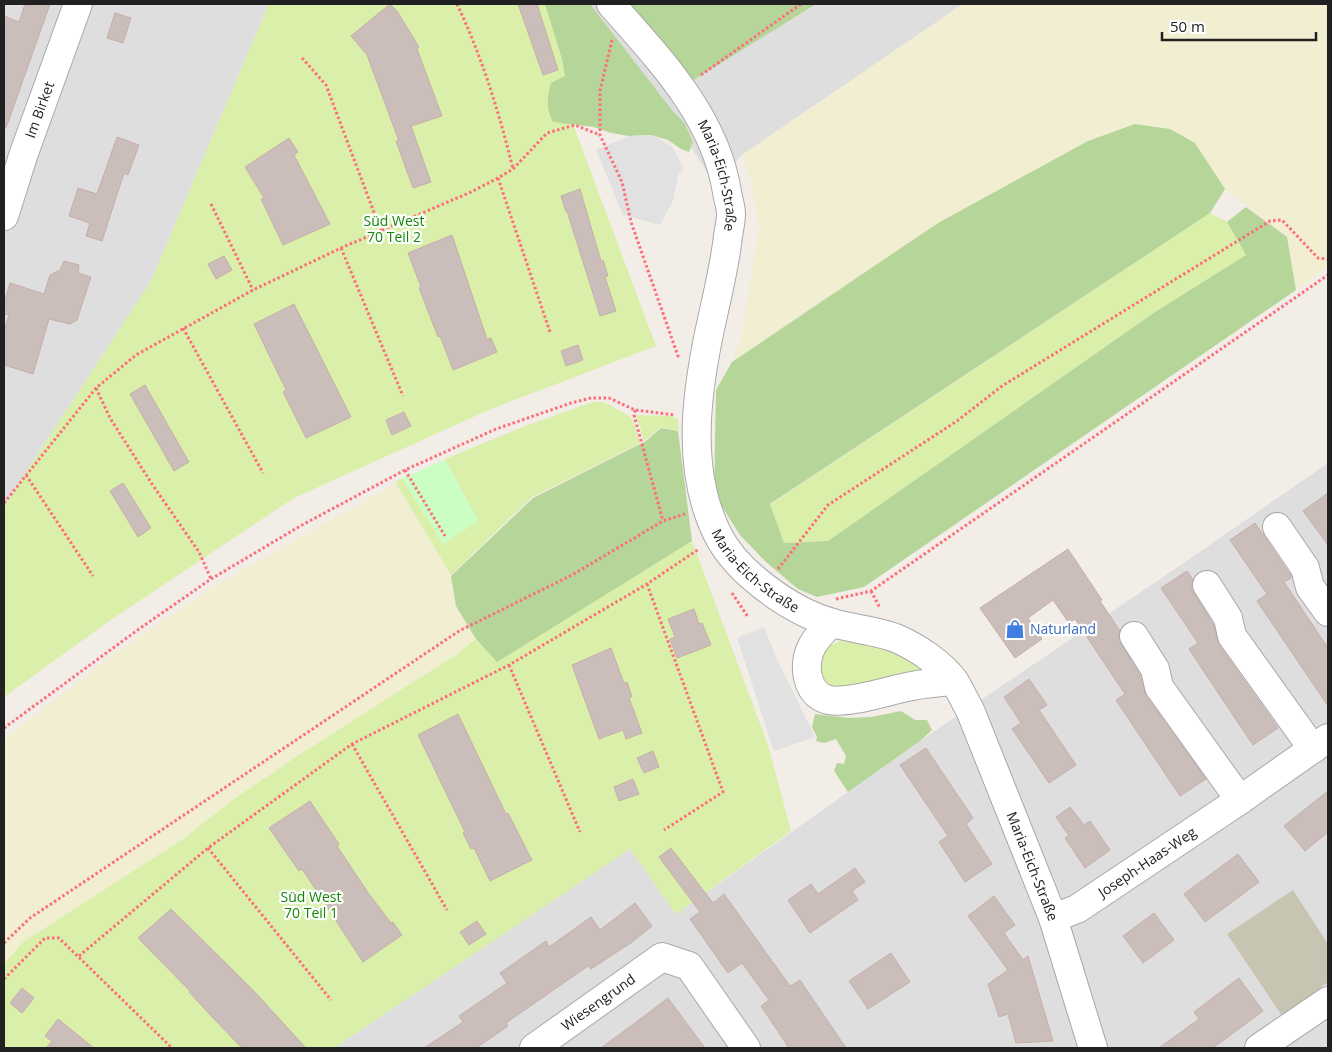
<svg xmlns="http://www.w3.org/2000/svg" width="1332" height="1052" font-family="'Open Sans',sans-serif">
<rect width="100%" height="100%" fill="#f2ede7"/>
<path fill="#dfdede" d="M4,4H269L151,281L4,506Z
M578,4H963L742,155L714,183L660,99Z
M1328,463V1048H334L630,848L676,914L920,741L1175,569Z"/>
<path fill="#c8c4b2" d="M1293,890L1328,944V982L1282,1016L1227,934Z"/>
<path fill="#f2eed2" d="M963,4H1328V267L1296,290L1287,237L1225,189L1195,144L1135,124L1088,141L938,223L732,362L740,340L774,318L741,339L759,227L751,182L742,155Z
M395,484L451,576L456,606L476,639L454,656L231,801L183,839L23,942L4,964V739L111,656L221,582Z"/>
<path fill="#daf0aa" d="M269,4H549L575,79L559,87L656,346L491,409L294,498L108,622L4,697V506L151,281Z
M1210,213L1227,222L1246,255L1155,312L828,541L784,543L770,505Z
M593,402H604L628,415L633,420L640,443L532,497L451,575L395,482L402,478L443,544L478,521L445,459L520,428Z
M636,415L672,416L678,420L679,431L661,427L644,441Z
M692,541L768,745L791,831L676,914L630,849L334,1048H4V964L23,942L183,839L231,801L299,755L454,656L476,639L497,661Z
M845,639L884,646L915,663L922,669L921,675C902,678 839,692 825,683C818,679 817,670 818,663C819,648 834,644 845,639Z"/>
<path fill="#b6d599" d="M545,4H590L671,109L685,124L693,142L689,152L681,149L668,140L651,135L629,136L611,133L594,127L553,122C546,110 547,96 551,83L565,76L562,59Z
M622,4H816L692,81Z
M1135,124L1170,129L1195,143L1225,189L1210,213L770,504L784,543L828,541L1155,312L1246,255L1227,222L1246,207L1287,237L1296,290L864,587L817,597L798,589L766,562L740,535L714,494L716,390L732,362L938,223L1088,141Z
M661,428L678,431L692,541L497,662L476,639L456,606L451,576L533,498L646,441Z
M901,711L915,720H927L932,730L920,741L848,792L834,771L837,763L844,764L846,756L836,739L824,743L816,741L817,737L812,727L815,714L849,718L871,717Z"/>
<path fill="#cafec3" d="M445,460L478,521L443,544L402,478Z"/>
<path fill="#e1e1e1" d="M651,135L656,137L673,148L684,168L678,175L673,201L660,225L623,215L596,150L629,136Z
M764,627L776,657L815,737L774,751L737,638Z"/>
<path fill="#cbbdba" stroke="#c6afa8" d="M25,4H50L6,128H4V16L19,22Z
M390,4L397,11L419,47L417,49L442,116L411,126L431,182L413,188L396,141H399L367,55L351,36Z
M518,4H537L558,70L543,75Z
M115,13L131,18L123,43L107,38Z
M117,137L139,145L128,175L124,173L102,241L86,236L90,223L69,216L78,188L97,194Z
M289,138L298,152L294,155L330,224L283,245L261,199L264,198L245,167Z
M580,189L601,261L603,260L608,276L605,277L616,311L600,316L567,211L566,212L561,196Z
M452,235L487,339L491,338L497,352L453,370L440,336L438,337L419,288L421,287L408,253Z
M224,256L232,270L216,279L208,264Z
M64,261L79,265L78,273L91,277L77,320L70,324L49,319L33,374L4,365V332L9,315L4,314V304L10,283L44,294L50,275L60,270Z
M294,304L351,417L306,438L283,392L286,390L254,324Z
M578,345L583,360L566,366L561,351Z
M145,385L189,462L174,471L130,394Z
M404,412L411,426L392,435L386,420Z
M123,483L151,528L138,537L110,491Z
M1328,493V545L1303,511Z
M1255,523L1291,576V578L1284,582L1328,648V706L1257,601L1267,594L1230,540Z
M1068,549L1102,600L1100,601L1120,631L1118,637L1121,644L1140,675L1146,696L1206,779L1180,796L1116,700L1125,694L1075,619L1069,623L1053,600L1028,618L1042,639L1015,658L980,608Z
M1187,571L1193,580L1191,586L1194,593L1213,624L1219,645L1278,728L1253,745L1189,649L1198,643L1161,588Z
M694,609L699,624L702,623L711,645L677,658L670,639L675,637L668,619Z
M611,648L624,683L627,682L632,697L629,698L642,733L626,739L623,730L599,739L572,665Z
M1029,679L1047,705L1039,710L1076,765L1049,783L1012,729L1021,723L1004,697Z
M458,714L506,814L508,813L532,860L490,881L474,848L471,849L463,833L465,832L418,735Z
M926,748L973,818L966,824L992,864L965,882L939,842L948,836L900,765Z
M653,751L659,767L644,773L637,758Z
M633,779L639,794L619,801L614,787Z
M1328,791V832L1305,851L1284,826Z
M310,801L339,844L337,846L369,894L391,923L393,922L402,935L363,962L302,869L299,871L269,828Z
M1070,807L1084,825L1090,821L1110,850L1085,868L1065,838L1069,836L1056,817Z
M671,848L713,903L724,894L790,986L800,980L846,1048H789L761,1006L769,1000L742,963L728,973L690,919L700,912L659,857Z
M1238,854L1259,882L1205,922L1184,894Z
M855,868L865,882L852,891L858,900L810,933L788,900L811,884L818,894Z
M994,896L1015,925L1004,933L1023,960L1028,956L1053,1041L1016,1043L1008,1014L999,1017L988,984L1008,970L968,916Z
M635,903L652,926L632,942L591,969L588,966L506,1023L508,1026L476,1048H424L463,1022L459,1016L507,983L500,973L546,941L549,947L591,917L600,930Z
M171,909L253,990L306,1048H242L214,1019L189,992L190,991L138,938Z
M1154,913L1174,940L1143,963L1123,936Z
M477,921L486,934L469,945L460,932Z
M891,953L910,982L868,1009L849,981Z
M1239,978L1263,1011L1213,1048H1159L1199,1019L1194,1012Z
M22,988L34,998L22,1013L10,1003Z
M668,998L705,1048H601L643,1017Z
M58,1019L94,1048H46L52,1041L45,1036Z"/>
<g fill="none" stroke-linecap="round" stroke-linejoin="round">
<g stroke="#a8a8a8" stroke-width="30">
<g id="minor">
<path id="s1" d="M611,4C659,59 715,116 727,192C728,199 731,207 731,214C731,221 729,229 728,236C725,263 719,289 713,315C697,386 684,468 718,535C737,573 792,612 833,623C852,629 880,631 898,639C918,648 942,664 955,682C960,691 965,701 970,710L1053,918L1093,1048"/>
<path id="s2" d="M4,216L24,153L78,4"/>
<path d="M1277,527L1305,568L1310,587L1328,612"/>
<path d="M1207,585L1228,618L1232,636L1313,749"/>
<path d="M831,623C816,638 805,650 807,672C809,686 815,697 829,700C849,704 890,690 912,686C926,683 940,682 954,681"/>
<path d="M1134,636L1155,669L1159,687L1240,800"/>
<path id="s3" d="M1053,918L1077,909L1240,800L1328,738"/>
<path id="s4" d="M534,1048L662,957L689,966L746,1048"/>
<path d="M1259,1048L1328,1001"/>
</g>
</g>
<path stroke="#ff6c7a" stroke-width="3" stroke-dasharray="2.5 2.5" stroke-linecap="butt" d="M457,4C482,57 499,112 513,169
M612,40L600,91V135L622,182L631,222L679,359
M302,58L326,85L381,231
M701,75L801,4
M498,178L550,332
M211,204L253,290
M341,248L403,396
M183,328L263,473
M96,388L110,418L152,484L199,552L211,579
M635,410L634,415L663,521
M405,470L445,536
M26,475L93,576
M4,503L96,388L136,355L253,290L341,248L471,192L498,178L513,169L547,133L575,125L600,135
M778,569L828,505L957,421L1002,386L1270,221L1282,220L1318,258L1328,259
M647,584L723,792L664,830
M871,591L880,608
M732,593L748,617
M836,599L871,591L1328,275
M509,665L580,832
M4,728L139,629L211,579L302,525L405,470L496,429L571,403L591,398H609L635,410L675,415
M352,744L447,910
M208,848L331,1000
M4,943L30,918L459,631L572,575L663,521L685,514
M79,956L208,848L352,744L509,665L647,584L699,549
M4,979L45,938H59L172,1048"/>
<use href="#minor" stroke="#fff" stroke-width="28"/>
</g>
<defs>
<g id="shop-bare" transform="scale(1.5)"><path d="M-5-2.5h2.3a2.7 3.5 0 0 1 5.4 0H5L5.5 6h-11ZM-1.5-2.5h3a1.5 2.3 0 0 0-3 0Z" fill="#3f7fe0" stroke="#fff" stroke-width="2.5" paint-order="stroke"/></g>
</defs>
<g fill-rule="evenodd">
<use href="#shop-bare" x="1015" y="629"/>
</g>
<g text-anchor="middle" stroke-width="4.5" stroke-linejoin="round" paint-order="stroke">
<g font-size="14" fill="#212121" stroke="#fff">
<text dy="5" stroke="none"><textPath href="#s2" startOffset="112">Im Birket</textPath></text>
<text dy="5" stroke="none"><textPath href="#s1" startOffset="206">Maria-Eich-Straße</textPath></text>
<text dy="5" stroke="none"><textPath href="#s1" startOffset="626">Maria-Eich-Straße</textPath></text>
<text dy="5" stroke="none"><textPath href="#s3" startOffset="110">Joseph-Haas-Weg</textPath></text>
<text dy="5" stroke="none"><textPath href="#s1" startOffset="1061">Maria-Eich-Straße</textPath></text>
<text dy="5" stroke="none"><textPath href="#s4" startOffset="79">Wiesengrund</textPath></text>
</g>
<g font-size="14" fill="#128703" stroke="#fff">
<text x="394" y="226">Süd West<tspan x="394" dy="16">70 Teil 2</tspan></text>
<text x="311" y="902">Süd West<tspan x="311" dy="16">70 Teil 1</tspan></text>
</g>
<g font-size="14" fill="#366cbe" stroke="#fff" text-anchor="start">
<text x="1030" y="634">Naturland</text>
</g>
</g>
<rect width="1332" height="1052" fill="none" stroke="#212121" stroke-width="10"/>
<path d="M1162 32v8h154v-8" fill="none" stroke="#212121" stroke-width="2.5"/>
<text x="1170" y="32" font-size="15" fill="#212121" stroke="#ffffff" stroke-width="4" paint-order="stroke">50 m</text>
</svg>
